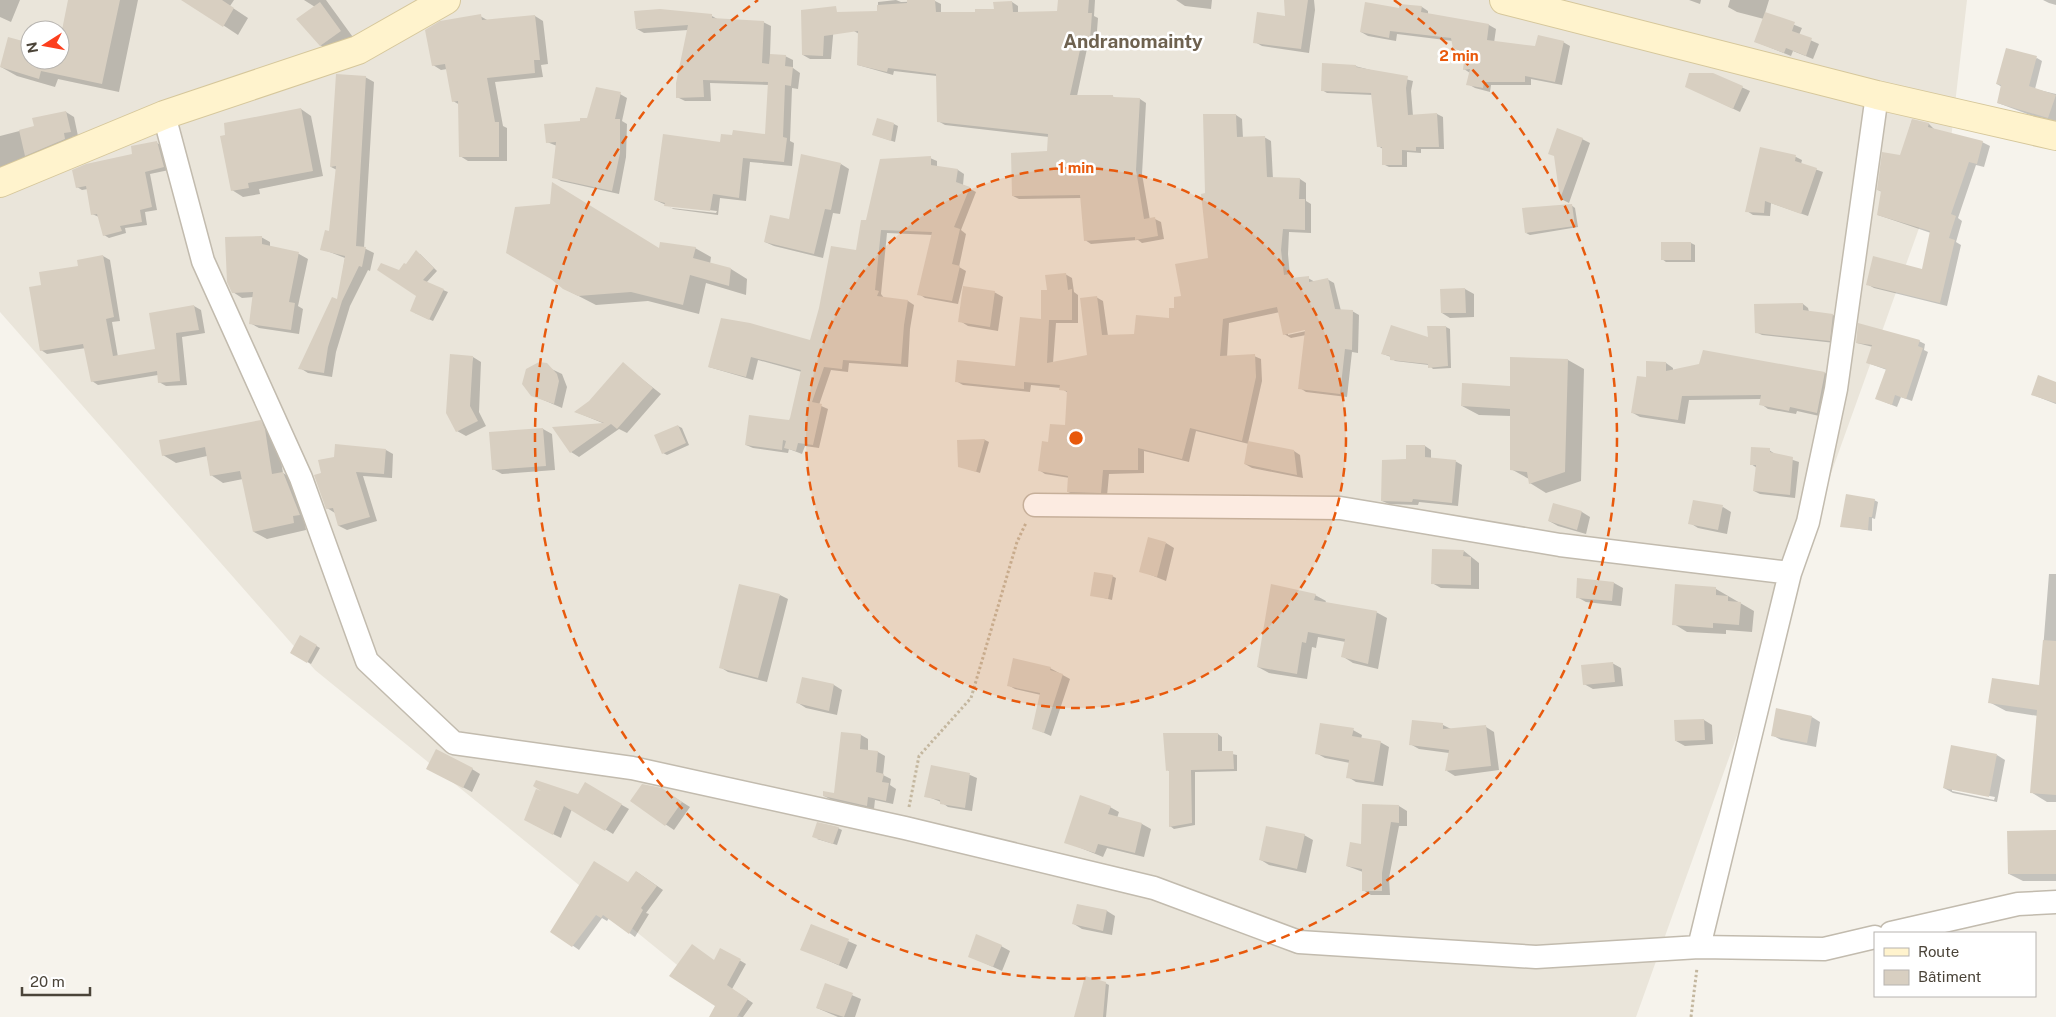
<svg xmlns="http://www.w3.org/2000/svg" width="2056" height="1017" font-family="'Public Sans',sans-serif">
<rect width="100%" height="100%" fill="#f6f3ec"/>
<path fill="#eae5da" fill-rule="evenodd" d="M0,0H1967L1951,139L1636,1017H741L315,670L0,312ZM30,30H60V60H30Z"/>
<path fill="#0003" fill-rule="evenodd" d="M0,0H20L11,22L0,17Z
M70,0H138L119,92L58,79L55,87L17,76L1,67L30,44V60H60V46Z
M185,0H234L230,6L248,18L238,35Z
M304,0H326L355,40L335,54L320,45L315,7Z
M896,0L901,2L935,1L941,4V13H976L995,10L1012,2L1018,6V13L1058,12L1059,0H1095L1094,16L1098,18L1096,44H1088L1077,96H1112L1117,99H1140L1146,103L1142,174L1150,220L1155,219L1161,222L1164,239L1142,243L1138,240L1091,244L1085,240L1081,198L1019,199L1013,196L1048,152L1049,137L945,125L938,121L937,76L894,71L893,75L858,65L859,34L854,31L878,12V2Z
M1176,0H1212L1211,9L1185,6Z
M1285,0H1314L1315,10L1309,53L1262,46L1255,42L1287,18Z
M1689,0H1701L1700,4Z
M1730,0H1769L1765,13L1802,28L1799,35L1819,44L1813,59L1793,51L1791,56L1756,42L1764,19L1737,12L1728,7Z
M2043,0H2056V5L2049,3Z
M1422,7L1428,11V15L1489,25L1496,29L1494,43L1536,48L1563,42L1570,46L1562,85L1531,79V85H1491L1490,92L1475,88L1468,84L1470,73L1464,69L1466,53L1454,48L1453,41L1397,34L1396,41L1368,36L1361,32L1400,9Z
M835,13L831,59H810L803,55Z
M480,16L489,21L535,16L543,21L548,64L541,65L543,77L495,82L503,126L507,128V161H468L460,156V105L453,101L447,69L441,70L433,65Z
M712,16L719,20L763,22L771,26L770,55L785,56L793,60V68L800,73L798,89L792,88L790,141L794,143L792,166L750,162L746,201L720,198L718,215L673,209L666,205L671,208L716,213L717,211L666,205L655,200L721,144L766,135L769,85L710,83L711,101H685L677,97L688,30L644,33L637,29Z
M2037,58L2042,61L2035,89L2056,94V121L2030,115L1998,103L2002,87L1997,84Z
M1355,66L1413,81L1411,91L1413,116L1437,114L1443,117L1444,149H1421V153L1407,152V167H1389L1383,164V149L1378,146L1373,95L1327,93L1322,90Z
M1713,74L1750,91L1740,112L1694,90Z
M365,77L374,82L364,248L374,253L370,271L368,270L350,306L336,352L332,377L308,373L300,368L338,301L345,258L322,249L331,233L337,170L331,167Z
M620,94L627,98L622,121L627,124L626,157L619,194L561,181L554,177L557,146L547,142L588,119Z
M301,109L311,116L323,176L259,189L260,194L243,197L232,190Z
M66,112L74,117L78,136L72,137L73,143L0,173V136L35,127Z
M1236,115L1242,119L1243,138L1264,137L1271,141L1273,179H1300L1306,183V201L1311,204V233L1289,232L1288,254L1290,276L1296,279L1308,278L1315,282L1327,279L1334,283L1341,311H1352L1359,315L1358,353L1352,352L1347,397L1306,392L1300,388L1306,335L1291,338L1284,334L1280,312L1229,323L1227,357L1254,356L1261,359L1262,381L1248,443L1294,451L1300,455L1303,478L1252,468L1245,464L1249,444L1196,431L1189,462L1144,451V473L1109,474L1107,496L1075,495L1068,492L1070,478L1045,474L1039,470L1049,443L1066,427L1068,393L1061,388L1031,385L1030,392L963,385L956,381L1016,367L1042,321L1048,291L1065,274L1072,278L1074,292L1078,295V323H1056L1053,363L1089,356L1096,297L1103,301L1108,336L1135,335L1170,319L1182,297L1210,259L1206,194ZM1311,328V330L1288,335V332Z
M1912,120L1929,124L1935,130L1982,142L1990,146L1984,167L1976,165L1958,218L1962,221L1956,242L1961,245L1947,306L1874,288L1867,284L1923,271L1931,233L1878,215L1882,192L1878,190L1901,157Z
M894,124L898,126L895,142L877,136Z
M1582,139L1590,143L1569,203L1561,199L1555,157Z
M157,143L162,146L169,170L150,174L157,210L145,212L147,225L125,228L126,233L109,238L104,235L99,217L92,214L88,189L82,190L77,187Z
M1761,149L1796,157L1802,160L1801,164L1823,172L1808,216L1771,203L1770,216L1753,215L1747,211Z
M930,158L937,161V167L958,170L964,174L963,185L976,192L961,230L966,234L959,267L966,271L958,304L925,298L919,294L933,235L887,233L881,294L884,298L908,301L914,305L910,329L908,367L849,363L848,372L831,370L819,405L828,409L819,448L805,446L802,454L789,449L788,453L753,448L746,445L790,422L802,372L758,360L753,380L709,367L811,341L857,252L867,222Z
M841,164L849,169L840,214L833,213L823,258L774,246L765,242L790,221Z
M1571,205L1575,208L1578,227L1530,235L1526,233Z
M261,237L270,242V248L299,254L308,259L298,306L303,309L299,334L259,328L250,323L254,297L242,298L233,292Z
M1691,243L1695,245V262H1666L1662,259Z
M695,248L711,257L710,264L731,269L747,279L746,295L706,283L699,314L648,301L596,305L563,288L660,250Z
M420,254L437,271L426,283L448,292L433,321L415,313L418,296L400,272Z
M103,256L110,260L120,321L112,322L118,357L157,350L194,306L201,310L205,333L182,337L187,385L166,386L159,382L158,375L98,385L92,381L86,348L47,354L41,350L43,286Z
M1465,289L1474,294V317L1450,318L1442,313L1441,290Z
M994,292L1003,297L998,331L968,326L960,321Z
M1803,304L1808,308L1809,312L1833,315L1838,318L1835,343L1762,335L1756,332Z
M1446,327L1450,329L1451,368L1433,369L1429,365L1395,361L1391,357L1383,354L1429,339Z
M1919,341L1925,344L1924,350L1928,352L1912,401L1901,397L1897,407L1882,401L1887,370L1868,363L1873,347L1857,343Z
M473,357L481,362L479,412L486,426L466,436L457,431Z
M1568,360L1584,369L1581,481L1546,493L1530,483L1529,479L1511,469V416L1479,415L1462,406L1511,387Z
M539,363L562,374L567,387L562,408L532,395Z
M1666,363L1673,368V371L1825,373L1832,378L1824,417L1797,411L1796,414L1768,409L1761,404L1762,399L1689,400L1685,424L1640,417L1633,413L1647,379Z
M623,364L661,394L627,433L619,429L579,457L571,452L605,424L576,412L590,402Z
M2056,383V404L2033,395Z
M260,422L273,429L277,437L283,473L295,480L312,522L305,523L306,530L267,539L254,532L243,479L223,483L211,475L207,456L176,463L163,455Z
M678,426L682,428L689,445L667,455L663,453Z
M543,429L552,434L555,470L502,474L493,469Z
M985,440L989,442L980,473L959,466L958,441Z
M1425,446L1431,450V459L1455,461L1462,465L1458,506L1419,502L1418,505L1389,504L1382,501L1407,460V447Z
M386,450L393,454L392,478L363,476L377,521L347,530L339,526L335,513L327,508L315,476Z
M1769,450L1775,454L1799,462L1795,498L1760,494L1754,491L1757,468L1751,464Z
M1874,500L1878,502L1875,519L1872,518V531L1842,526Z
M1554,505L1582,512L1590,517L1586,534L1558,526L1549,521Z
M1723,507L1731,512L1727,534L1698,528L1690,523Z
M1166,543L1174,548L1166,581L1141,571Z
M1464,551L1479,563V589L1441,588L1432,583Z
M2049,574H2056V802H2047L2031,792L2038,716L2006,711L1989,702L2040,687Z
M1112,576L1116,578L1112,600L1092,595Z
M1614,583L1623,588L1621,606L1586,602L1577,597Z
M1716,589L1754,611L1752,632L1726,630V634L1687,632L1674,624Z
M780,595L788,599L767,682L728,672L720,667Z
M1315,595L1326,601L1325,603L1376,612L1387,618L1378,669L1353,663L1342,656L1346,642L1318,637L1316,648L1312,647L1307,679L1269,673L1258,667Z
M301,637L320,648L311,664L291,653Z
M1612,663L1621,668L1623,686L1593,689L1584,684Z
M1050,668L1070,679L1051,736L1033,728L1041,695L1015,689L1008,685Z
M803,678L834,685L842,690L837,715L806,708L798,703Z
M1812,717L1820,722L1816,747L1781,740L1772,735Z
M1704,720L1712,725L1713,744L1685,746L1676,741Z
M1443,725L1451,729L1486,727L1494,732L1499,770L1455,776L1447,771L1449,753L1419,749L1410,744Z
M1353,730L1362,735L1361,739L1380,742L1389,747L1383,786L1356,782L1348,777L1350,763L1325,758L1316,753Z
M842,734L861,735L868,739V751L878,752L885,756L883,775L891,779L890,785L896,789L893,804L875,800L874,809L832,800L824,796L835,794Z
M1165,734H1218L1222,737V752L1237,755V771L1195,772V825L1174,829L1170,826V771L1167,770Z
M1997,755L2005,760L1997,802L1953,793L1944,788ZM1952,789L1995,797L1994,800L1952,791Z
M932,766L970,775L977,778L972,811L948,807L941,802L926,796Z
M472,769L480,774L472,792L436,773Z
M585,784L629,809L613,834L572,809L561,838L533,824L579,795Z
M671,795L690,807L674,830L631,801Z
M1399,806L1407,811V826H1399L1389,878L1390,895H1371L1363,890V872L1347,866L1362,846Z
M1110,807L1119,812L1117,818L1142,824L1151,829L1144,857L1107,848L1103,857L1066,842Z
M838,828L842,830L837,845L817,839Z
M2056,832V881H2023L2009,874Z
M1304,835L1313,840L1306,873L1269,865L1261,860Z
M637,872L663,890L646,913L649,914L635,937L609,918L607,921L602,918L579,950L552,931L629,884Z
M1078,905L1107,911L1115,916L1112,935L1082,929L1074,924Z
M811,925L857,945L847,969L802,949Z
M1001,946L1010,951L1002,971L969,956Z
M721,949L746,964L732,989L753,1003L743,1017H710L717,1006L715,961Z
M1105,983L1109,985L1106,1017H1081Z
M826,984L861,999L855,1017H838L817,1008Z"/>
<path fill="#d8cfc1" d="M68,0H120L102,84L41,71L39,79L0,67L8,37L30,43V60H60V40Z
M181,0H222L234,8L223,27Z
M907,0H935L936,12H975V9H994L993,2L1012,1L1013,12L1057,11L1058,0H1089L1088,13H1092L1090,41H1082L1070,95H1113V97L1140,98L1136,170L1144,219L1155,217L1158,236L1135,240V237L1084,241L1080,195L1012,196L1011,153L1047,151L1048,134L937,122L936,74L888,68L887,72L857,65L858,31L824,36L823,56L802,55L801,10L836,6L837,12L877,11V5L907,3Z
M1284,0H1308L1301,49L1253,43L1257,12L1285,16Z
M320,2L341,31L320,46L296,19Z
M1365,2L1399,8V4L1422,6L1421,12L1489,24L1487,40L1535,46L1538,35L1564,41L1555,82L1525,76V82H1484L1483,88L1466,85L1470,69L1463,70L1465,51L1453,49L1451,38L1390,31L1389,38L1360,32Z
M660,9L712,14V18L764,21L762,63L769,64L770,54L786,55L785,66L793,67L791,86L785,85L783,137L787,138L784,162L743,158L739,198L713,194L710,211L664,206L665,203L654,200L663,134L720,142L721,134L732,135L733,130L765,134L768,82L703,80L704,97L676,98V83L688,25L636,29L634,11Z
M1765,12L1795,22L1792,31L1812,38L1806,56L1786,48L1784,53L1754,42Z
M481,14L482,20L535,15L540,60H534L535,73L487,78L495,122H499V157H459L458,101L452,102L445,64L432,66L425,30L440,21Z
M2006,48L2037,56L2029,86L2056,95L2048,118L1997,103L2001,85L1996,84Z
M1322,63L1356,65V67L1408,76L1406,88L1408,115L1437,113L1439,147H1416V151L1402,150V165H1382V147H1377L1371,93L1321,91Z
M1689,73H1713L1743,86L1733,109L1685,87Z
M336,74L366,76L356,246L366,247L362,267L359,266L342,301L328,347L324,373L298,369L332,297L337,299L345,256L320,250L325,230L329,231L336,166L330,167Z
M596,87L621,92L615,119H620V153L612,191L552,178L556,142L546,143L544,124L580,121V118H587Z
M301,108L313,171L248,183L249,188L231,191L220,136L225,135L224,123Z
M66,111L71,132L64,133L65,139L25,156L19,130L34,126L32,118Z
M1203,114H1236L1237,137L1265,136L1267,177L1300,178L1299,199H1305V230L1283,229L1281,250L1284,275L1290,274L1291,278L1309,276V282L1328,278L1335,309L1353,310L1352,350L1345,349L1340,394L1298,389L1305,330L1283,335L1277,307L1223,319L1220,356L1255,354L1256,377L1242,441L1190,428L1182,459L1138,448V470H1103L1101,493L1067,492L1068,476L1038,471L1042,441L1048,442L1050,424L1065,425L1067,391L1059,390L1060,385L1024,382V389L955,382L957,360L1015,366L1020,317L1041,319V290H1047L1045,275L1066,273L1068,290L1072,289V320H1049L1047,363L1087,355L1080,298L1097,296L1102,335L1134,334L1136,315L1169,318V308H1174V297L1181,296L1175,264L1208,258L1201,194L1205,193Z
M877,118L894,123L891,141L872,135Z
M1912,119L1929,123L1928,127L1983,141L1977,164L1969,162L1951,214L1956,216L1949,238L1955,240L1940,303L1866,285L1873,256L1922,269L1930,231L1877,215L1881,191L1877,190L1882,152L1900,155Z
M1557,128L1583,138L1560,199L1554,156L1548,154Z
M157,141L164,167L145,172L152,207L140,210L142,222L120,226L122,231L103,236L97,214L91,215L86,186L76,188L72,170L86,164L132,154L131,146Z
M1760,147L1796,155L1795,161L1817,168L1801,214L1765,201L1764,213L1745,212Z
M801,154L841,163L831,210L825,209L814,254L764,242L770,215L789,219Z
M931,156V165L958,169L956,182L970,187L954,227L960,229L952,264L960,266L952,301L917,295L932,232L881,230L875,290L879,291L877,296L908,300L904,325L901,364L843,360L842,369L824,367L812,402L822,404L813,445L798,443L796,451L784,448L786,441L783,440L782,450L745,445L749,415L789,420L790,418L801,370L751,357L746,377L708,367L721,318L750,323L810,340L819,308L831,246L856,250L861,220H866L880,159Z
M552,182L659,248L660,242L696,247L693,258L731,268L729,286L690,275L683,305L631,292L578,296L563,289L551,279L506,253L515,207L550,204Z
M1572,204L1575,226L1525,233L1522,208Z
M262,236V244L299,252L289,302L295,303L291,330L249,324L253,292L232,293L227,282L225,237Z
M1661,242H1691V260H1661Z
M416,250L434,268L423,280L444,289L429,320L410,311L416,296L377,270L381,263L399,270L404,263L406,264Z
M103,255L114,317L106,319L113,356L155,349L149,313L194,305L199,330L176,333L180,381L158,383L157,371L91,382L83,344L40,351L29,287L41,285L39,272L78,266L77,260Z
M963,286L995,291L990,327L958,322Z
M1465,288L1466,313H1441L1440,289Z
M1803,303V310L1833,314L1830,341L1755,333L1754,304Z
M1858,323L1920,340L1918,346L1923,348L1906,399L1895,395L1892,405L1875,399L1886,369L1866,363L1872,345L1856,343Z
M1391,325L1428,337L1427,326H1446L1448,366L1428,368V364L1390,360V356L1381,354Z
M1703,350L1825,372L1817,413L1790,407L1789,411L1759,405L1761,395L1682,396L1678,420L1631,413L1637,376L1646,377V361L1666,362V371L1699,364Z
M450,354L473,356L470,406L478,421L456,432L446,413Z
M1510,357L1568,359L1565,472L1529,484L1527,472L1510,470V409L1461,406L1462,383L1510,386Z
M539,362L547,363L557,374L559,381L554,404L531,396L522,384L526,369Z
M623,362L653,388L617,429L611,424L570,453L552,427L604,423L574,412L589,401Z
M2038,375L2056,382V403L2031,395Z
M261,420L265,429L272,474L283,472L300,515L293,516L294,523L253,532L240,471L210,476L205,447L162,456L159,440Z
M678,425L686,443L662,454L654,435Z
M543,428L546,466L492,470L489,432Z
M985,439L976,472L958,467L957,440Z
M1248,441L1294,450L1297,475L1244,464Z
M335,444L386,449L384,474L356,472L370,517L338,526L333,508L326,509L314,475L321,473L318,460L334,457Z
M1406,445H1425V457L1456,460L1452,503L1413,499L1412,502L1381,501L1382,460L1406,459Z
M1751,447L1770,448V452L1793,457L1790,495L1753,491L1756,465H1750Z
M1846,494L1875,499L1872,517H1869L1868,530L1840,527Z
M1693,500L1723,505L1718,530L1688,524Z
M1553,503L1582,511L1577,530L1548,521Z
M1148,537L1166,542L1157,577L1139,572Z
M1432,549L1464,550L1463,556L1471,557V585L1431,584Z
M1094,572L1113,575L1108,599L1090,596Z
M1577,578L1614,582L1612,601L1576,598Z
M739,584L780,594L758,678L719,668Z
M1271,584L1316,594L1314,600L1377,611L1368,664L1341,657L1345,639L1308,632L1306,643L1302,642L1297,674L1257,667Z
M1675,584L1716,587V595L1728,596V601L1741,602L1739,625L1713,623V628L1672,625Z
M300,635L317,645L307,663L290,653Z
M2043,640L2056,641V795L2030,793L2037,710L1988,703L1992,678L2039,685Z
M1013,658L1051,667L1050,670L1063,674L1044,733L1032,729L1040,693L1007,686Z
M1613,662L1615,682L1583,685L1581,665Z
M802,677L834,684L829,711L796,703Z
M1776,708L1812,716L1807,743L1771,736Z
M1704,719L1705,740L1675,741L1674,720Z
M1412,720L1443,723V729L1486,725L1491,766L1445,771L1449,750L1409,745Z
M1320,723L1354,728L1352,736L1381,741L1374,782L1346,778L1349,760L1315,754Z
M841,732L861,734L860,749L878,751L876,772L884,774L882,782L889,783L886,801L868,797L867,806L823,796V791L834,793Z
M1163,733H1218V751H1233L1234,769L1191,770L1192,823L1169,827V770L1166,771Z
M1951,745L1997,754L1989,797L1943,788Z
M436,749L473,768L463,788L426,769Z
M931,765L970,773L965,808L940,804V800L924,797Z
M536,780L578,794L585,782L622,804L605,831L564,806L553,835L524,820L536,789L541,791L533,786Z
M642,784L662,788L682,802L665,826L630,801Z
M1080,795L1111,806L1108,814L1142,823L1135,853L1098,844L1095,853L1064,843Z
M1362,804L1399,805V823L1391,822L1382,873V891H1362V869L1346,866L1350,842L1361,844Z
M817,822L839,827L833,844L812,837Z
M1266,826L1305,834L1297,869L1259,860Z
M2056,830V874H2008L2007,831Z
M594,861L628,882L636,871L657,886L641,908L643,910L629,934L603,915L601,918L596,915L572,947L550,932Z
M1077,904L1107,910L1103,931L1072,924Z
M811,924L849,939L839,965L800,950Z
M976,934L1002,945L993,967L968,957Z
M692,944L714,960L720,948L741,959L727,985L748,999L737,1017H709L715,1006L669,976Z
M1085,976L1106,982L1103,1017H1074Z
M825,983L853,993L844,1017L816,1008Z"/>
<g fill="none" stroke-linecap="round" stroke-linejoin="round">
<g stroke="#c2bbae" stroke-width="25">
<path id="street" d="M164,115L203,261L301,478L367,661L454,743L632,768L905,828L1154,888L1299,942L1536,957L1699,947L1824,949L1875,937
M1035,505L1340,508L1560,545L1790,573
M1891,933L2018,904L2056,902
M1699,947L1790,573L1808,522L1836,389L1877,95"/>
</g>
<g stroke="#d6c79b" stroke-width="30">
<path id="secondary" d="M1504,0L1877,95L2056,136
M0,183L164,115L358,50L446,0"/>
</g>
<path stroke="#c4b79f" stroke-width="3" stroke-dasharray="2.5 2.5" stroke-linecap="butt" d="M909,807L919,756L971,698L1017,542L1026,523
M1691,1017L1697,968"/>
<use href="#street" stroke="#fff" stroke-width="22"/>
<use href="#secondary" stroke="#fff3cd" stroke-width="28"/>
</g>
<circle cx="1076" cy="438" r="270" fill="#e8590c" fill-opacity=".12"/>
<g fill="none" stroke="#e8590c" stroke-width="2.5" stroke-dasharray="9 6">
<circle cx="1076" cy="438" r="270"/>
<path d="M1394 0A541 541 0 1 1 758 0"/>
</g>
<g text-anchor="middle" stroke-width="5" stroke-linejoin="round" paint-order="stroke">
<g font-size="19" font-weight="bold" fill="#6e6250" stroke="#fff">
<text x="1133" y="48">Andranomainty</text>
</g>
</g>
<circle cx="1076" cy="438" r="8" fill="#e8590c" stroke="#fff" stroke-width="2.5"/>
<g font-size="15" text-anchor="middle" font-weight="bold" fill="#e8590c" stroke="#fff" stroke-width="5" stroke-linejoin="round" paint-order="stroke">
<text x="1459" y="61">2 min</text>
<text x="1076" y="173">1 min</text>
</g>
<rect x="1874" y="932" width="162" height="65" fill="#ffffff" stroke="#b7b4b0"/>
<rect x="1884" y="948" width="25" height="8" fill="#fff3cd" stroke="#b7b4b0"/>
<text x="1918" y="957" font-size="15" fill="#4b4439">Route</text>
<rect x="1884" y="970" width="25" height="15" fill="#d8cfc1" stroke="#b7b4b0"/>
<text x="1918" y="982" font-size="15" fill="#4b4439">Bâtiment</text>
<g transform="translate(45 45) rotate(259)"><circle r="24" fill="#ffffff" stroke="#b7b4b0"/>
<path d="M0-4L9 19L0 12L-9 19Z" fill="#fc3f1d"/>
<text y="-8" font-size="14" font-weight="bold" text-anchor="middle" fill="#4b4439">N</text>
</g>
<path d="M22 987v8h68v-8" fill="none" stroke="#4b4439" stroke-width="2.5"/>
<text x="30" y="987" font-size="15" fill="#4b4439" stroke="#ffffff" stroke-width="4" paint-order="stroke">20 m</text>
</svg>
